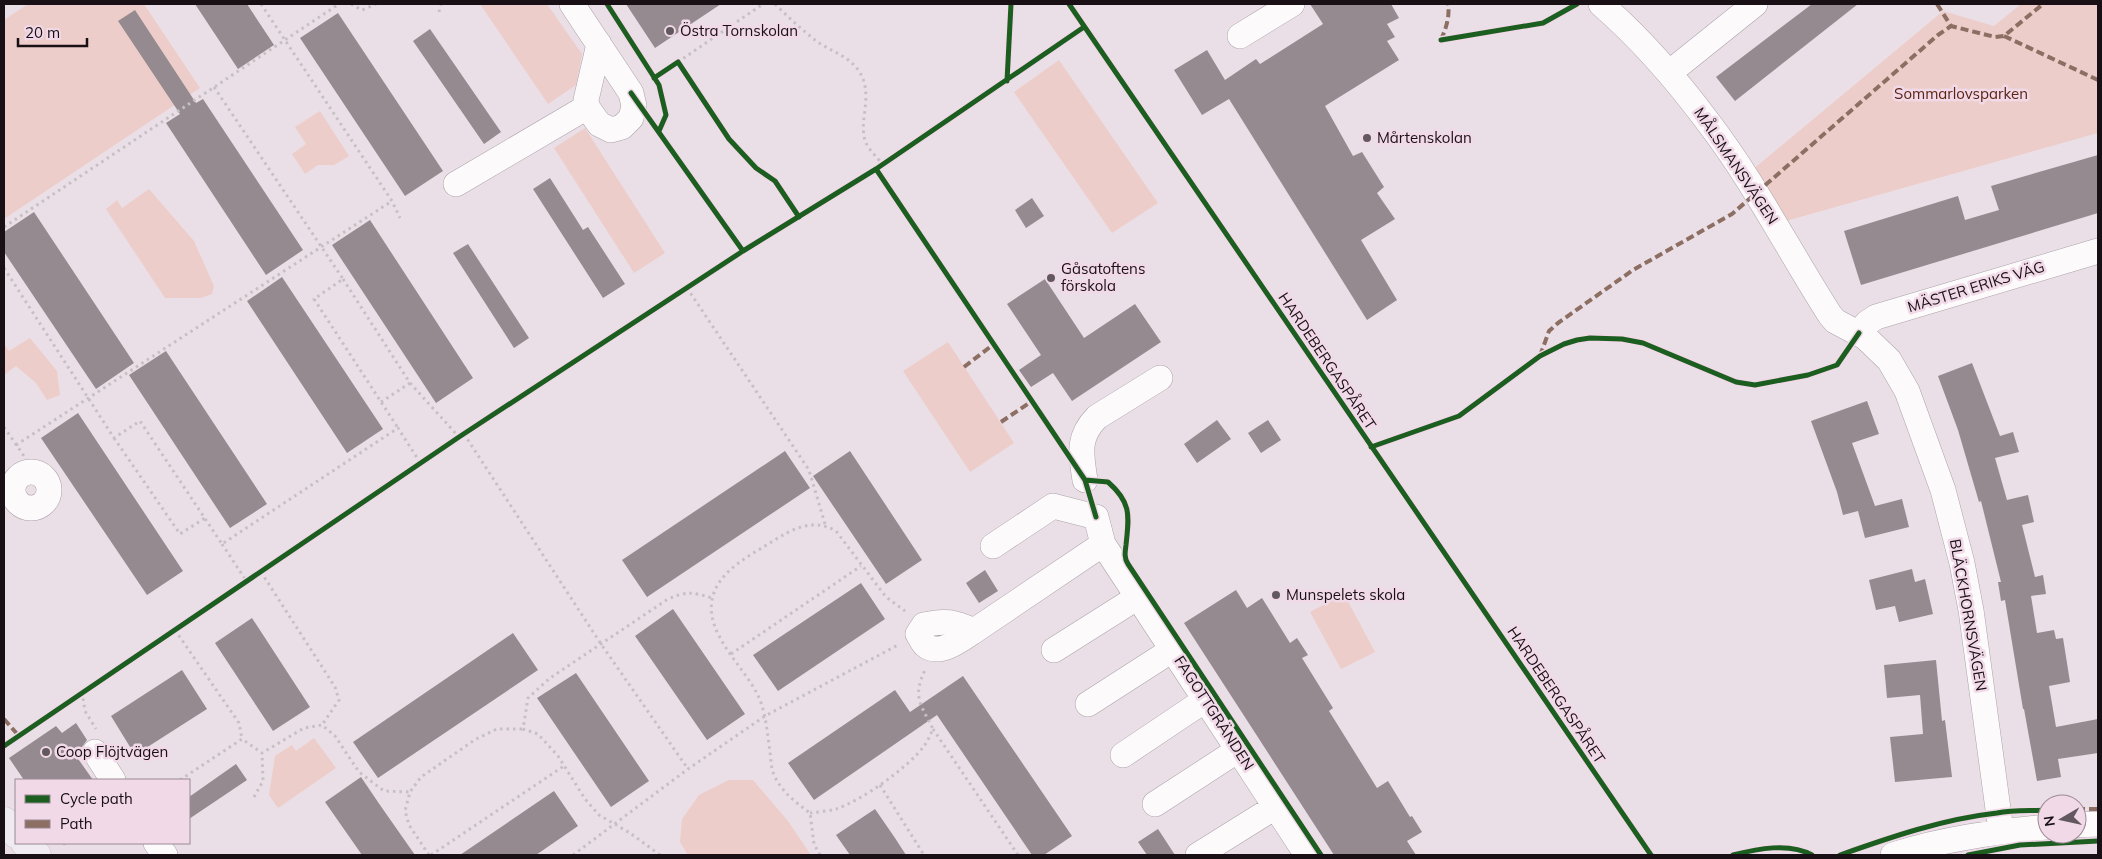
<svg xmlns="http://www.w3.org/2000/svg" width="2102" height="859" font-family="Mulish,sans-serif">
<rect width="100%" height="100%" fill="#ebdfe7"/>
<path fill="#eccdc9" d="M28,4H144L200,88L4,219V20Z
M480,4H547L582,54L576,85L548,104Z
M2021,4H2098V133L1775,224L1745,176L1943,11L1994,26Z
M1059,60L1158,203L1112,233L1014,92Z
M320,111L349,156L334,165H318L305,174L292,154L306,144L295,127Z
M585,128L665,253L634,273L554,148Z
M149,189L194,241L214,286L212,294L201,298H165L106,209L117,200L122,208Z
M30,338L57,371L60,395L47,400L36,383L16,366L4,375V344L9,351Z
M948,342L1014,443L970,472L903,371Z
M1344,594L1375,652L1341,669L1310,612Z
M314,738L336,768L278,808L269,795L275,756L292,745L296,751Z
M729,780H753L788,821L811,855H688L680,842L682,819L699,795Z"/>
<path fill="#958a8f" d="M195,4H247L274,45L238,69Z
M626,4H721L655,48Z
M1310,4H1391L1399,18L1387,24L1395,37L1387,41L1399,60L1325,106L1353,156L1362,152L1384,187L1377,193L1395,219L1361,240L1397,300L1367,320L1229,99L1202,115L1174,70L1207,50L1225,80L1256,59L1260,64L1323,24Z
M1812,4H1858L1735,101L1716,77Z
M135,10L196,103L203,99L303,250L266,275L166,123L180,114L118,21Z
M338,13L443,171L405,196L300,38Z
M430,29L501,132L484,144L413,41Z
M2098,155V213L1861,285L1844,231L1958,196L1965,220L1999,210L1991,186Z
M550,178L583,230L588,227L625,284L603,298L533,189Z
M1032,198L1044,216L1026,228L1015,210Z
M34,212L134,363L96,389L4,252V232Z
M370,220L473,378L436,403L332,245Z
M468,244L529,338L514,348L453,253Z
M282,277L383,429L347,453L247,301Z
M1045,279L1084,338L1135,304L1161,342L1072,401L1053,373L1031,387L1019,370L1041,355L1007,304Z
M166,351L267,504L230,528L129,375Z
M1972,363L2000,436L2013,432L2019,452L1995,458L2007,500L2028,495L2034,522L2022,525L2035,577L2043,575L2046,594L2031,596L2037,633L2054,630L2056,639L2063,638L2070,682L2049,686L2056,727L2098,719V753L2058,759L2061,777L2037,781L2024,709H2023L2005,600L2001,601L1998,582H2001L1981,501L1979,502L1958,430L1938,376Z
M1867,401L1879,434L1852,443L1875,506L1902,499L1909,527L1865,538L1858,511L1843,515L1837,492L1811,421Z
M78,413L183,571L147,595L41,438Z
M1217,420L1231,439L1197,463L1184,444Z
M1268,420L1281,440L1261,453L1248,433Z
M785,451L810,488L647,597L622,560Z
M850,451L922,560L886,584L813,476Z
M1912,569L1915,582L1925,579L1933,614L1899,622L1895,606L1876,610L1869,580Z
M985,570L998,591L979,603L966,583Z
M861,583L885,619L778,691L753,655Z
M1236,590L1247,608L1262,598L1290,643L1297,638L1308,655L1302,658L1333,708L1329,711L1377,788L1388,781L1410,817L1412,816L1422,832L1407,841L1416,855H1334L1184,623Z
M673,609L745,714L707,740L635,636Z
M252,618L310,707L273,731L215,643Z
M513,633L538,670L378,778L353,742Z
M1936,660L1942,721L1945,720L1952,777L1895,782L1890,737L1923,734L1920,695L1887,698L1884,665Z
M182,670L207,709L135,755L111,716Z
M576,673L649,781L611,807L537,698Z
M963,676L1072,836L1044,855H1032L937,715L814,800L788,763L895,690L910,712Z
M76,723L87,740L82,747L74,753L93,780H24L9,758L56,726L62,733Z
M236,764L247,780L189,819V797Z
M361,777L380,805L415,855H362L325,802Z
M554,791L578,826L536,855H460Z
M875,809L895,838L906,855H850L836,835Z
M1158,829L1175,855H1147L1138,842Z"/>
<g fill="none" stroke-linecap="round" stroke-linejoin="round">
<g stroke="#aba2a8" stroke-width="26">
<path id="minor" d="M572,4L631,93L634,106L631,118L622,127L611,130L599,124L587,107L586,100L599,44
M1601,4C1641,39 1676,79 1708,122C1754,182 1789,251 1830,315L1835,321L1865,337L1889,360L1907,391L1943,490L1962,563L1971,610L2001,831
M1240,36L1292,4
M1669,73L1755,4
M456,184L587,107
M1859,333L1867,323L1876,317L2098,251
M13 490a18 18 0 1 1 36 0a18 18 0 1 1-36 0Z
M1085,480C1081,454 1077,437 1097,417L1160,378
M993,546L1053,506L1096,517L1103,544L1307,855
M974,631C954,622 945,620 924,625L918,634C920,637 922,642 925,645C939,657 962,639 974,631L1103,544
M1054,650L1138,597
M1088,704L1172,650
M95,752L113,780
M1123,755L1205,700
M1155,804L1238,750
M2077,825L2098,824
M156,843L165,855
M1198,855L1275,807
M1893,855C1942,839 1995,832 2047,827"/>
</g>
<g stroke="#c5c0c3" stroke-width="29">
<path id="major" d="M4,821L16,834
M25,843L37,855"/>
</g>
<path stroke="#c5c0c3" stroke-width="3" stroke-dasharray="2.5 4" stroke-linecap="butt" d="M261,4L392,201L400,218
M351,4L362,10L376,4
M775,4C788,17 801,29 815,40C829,51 848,55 859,71C875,96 857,121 866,143C869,150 878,158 882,164
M439,12L441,4
M678,62L763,4
M214,87L343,279L314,299L398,428
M4,227L339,4
M4,268L114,438L140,421L222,544L398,428L421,464
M343,279L410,383L381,402
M687,288L809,470L825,524
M410,383L459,437
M4,427L35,472
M464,434L601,644L688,769
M114,438L180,534L205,518
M16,445L392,201
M222,544L247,582
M261,572L335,687L339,700L322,725
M175,630L239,723L242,739
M731,654L861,566
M82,692L85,711L96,729
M933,729L1018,855
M180,780L242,739L262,753L304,728L322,725L335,736L359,772L384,791L410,792
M880,785L924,855
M254,797L263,781L262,753
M810,813C818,812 828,811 836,809C861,801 909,767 924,746C928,741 930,735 933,729C921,705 912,697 925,670
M63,844L66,843
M429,855L409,825L405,811L410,792L421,777L476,739L497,729H523
M431,855L564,766
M573,855L688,769L765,716L898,645
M660,855L630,833L599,815L585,799L558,756L538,734L523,729L528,698L550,678L668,599C687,591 692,592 712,598
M820,855L814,844L810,813C795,802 782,792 774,775C771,768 771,760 770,752C767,732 766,708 755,690C740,663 706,633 712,600C717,571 751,555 773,541C794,528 813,518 836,531L886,597L905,611"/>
<use href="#minor" stroke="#fcfafb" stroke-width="25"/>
<use href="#major" stroke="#efebf0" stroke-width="28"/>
<path stroke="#8d6e63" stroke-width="4" stroke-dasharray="8 4" stroke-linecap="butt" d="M1937,4L1951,26L1995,37L2004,36L2043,4
M2004,36L2098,80
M1441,40C1446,28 1450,17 1448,4
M1540,356L1549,331L1558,323L1633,270L1732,214L1938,35L1951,26
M964,367L994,344
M1001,422L1032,401
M4,719L18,735
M2077,809H2098"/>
<g stroke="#f1d9e8" stroke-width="8">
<path id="cycleway" d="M607,4L659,85L666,115L659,131
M1069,4L1651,855
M1441,40L1543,23L1577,4
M654,78L678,62L729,139L756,168L775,181L799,217
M1007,81L1011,4
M631,93L743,251
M876,169L1085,480L1096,517
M1371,447L1459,416L1540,356L1564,344L1577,340L1590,338L1622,339L1643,343L1736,382L1755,385L1808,375L1837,365L1859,333
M1085,480L1108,482C1132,503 1129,516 1126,545C1125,552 1124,558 1128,564L1321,855
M4,746L459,437L743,251L876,169L1084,27
M1733,855C1757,849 1789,842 1812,855
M1840,855C1891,837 1943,819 1997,813C2013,810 2030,811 2047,810
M1968,855L2020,845L2098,841"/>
</g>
<use href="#cycleway" stroke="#1b5e20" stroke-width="5"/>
</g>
<g fill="#62585e" stroke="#f1d9e8" stroke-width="2">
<circle cx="670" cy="31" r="5"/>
<circle cx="1367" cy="138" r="5"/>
<circle cx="1051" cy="278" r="5"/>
<circle cx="1276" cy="595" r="5"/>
<circle cx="46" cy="752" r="5"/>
</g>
<g text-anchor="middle" stroke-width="5" stroke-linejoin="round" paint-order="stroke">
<g font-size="15" fill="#181015" stroke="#f1d9e8" text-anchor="start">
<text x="680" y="36">Östra Tornskolan</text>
<text x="1377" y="143">Mårtenskolan</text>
<text x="1061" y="274">Gåsatoftens<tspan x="1061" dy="17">förskola</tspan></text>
<text x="1286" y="600">Munspelets skola</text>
<text x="56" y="757">Coop Flöjtvägen</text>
</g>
<g font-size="15" fill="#5c2412" stroke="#f1d9e8">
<text x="1961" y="99">Sommarlovsparken</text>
</g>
<g font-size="15" fill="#181015" stroke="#f1d9e8">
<text transform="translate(1736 166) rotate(56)" y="5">MÅLSMANSVÄGEN</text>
<text transform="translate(1976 287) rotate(-17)" y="5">MÄSTER ERIKS VÄG</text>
<text transform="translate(1327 361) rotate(56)" y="5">HARDEBERGASPÅRET</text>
<text transform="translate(1968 615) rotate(80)" y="5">BLÄCKHORNSVÄGEN</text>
<text transform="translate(1556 695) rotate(56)" y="5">HARDEBERGASPÅRET</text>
<text transform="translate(1214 713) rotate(57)" y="5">FAGOTTGRÄNDEN</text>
</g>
</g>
<rect width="2102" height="859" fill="none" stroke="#181015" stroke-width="10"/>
<rect x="15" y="779" width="175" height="65" fill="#f1d9e8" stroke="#9a8994"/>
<rect x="25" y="795" width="25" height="8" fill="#1b5e20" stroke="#9a8994"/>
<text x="60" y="804" font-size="15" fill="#181015">Cycle path</text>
<rect x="25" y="820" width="25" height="8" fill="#8d6e63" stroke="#9a8994"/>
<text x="60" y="829" font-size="15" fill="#181015">Path</text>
<g transform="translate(2062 819) rotate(261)"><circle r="24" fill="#f1d9e8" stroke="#9a8994"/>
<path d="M0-4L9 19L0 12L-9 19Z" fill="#62585e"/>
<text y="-8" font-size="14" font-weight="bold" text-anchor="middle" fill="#181015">N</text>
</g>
<path d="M18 38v8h69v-8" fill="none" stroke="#181015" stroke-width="2.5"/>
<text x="25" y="38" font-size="15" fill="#181015" stroke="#f1d9e8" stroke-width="4" paint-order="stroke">20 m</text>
</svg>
